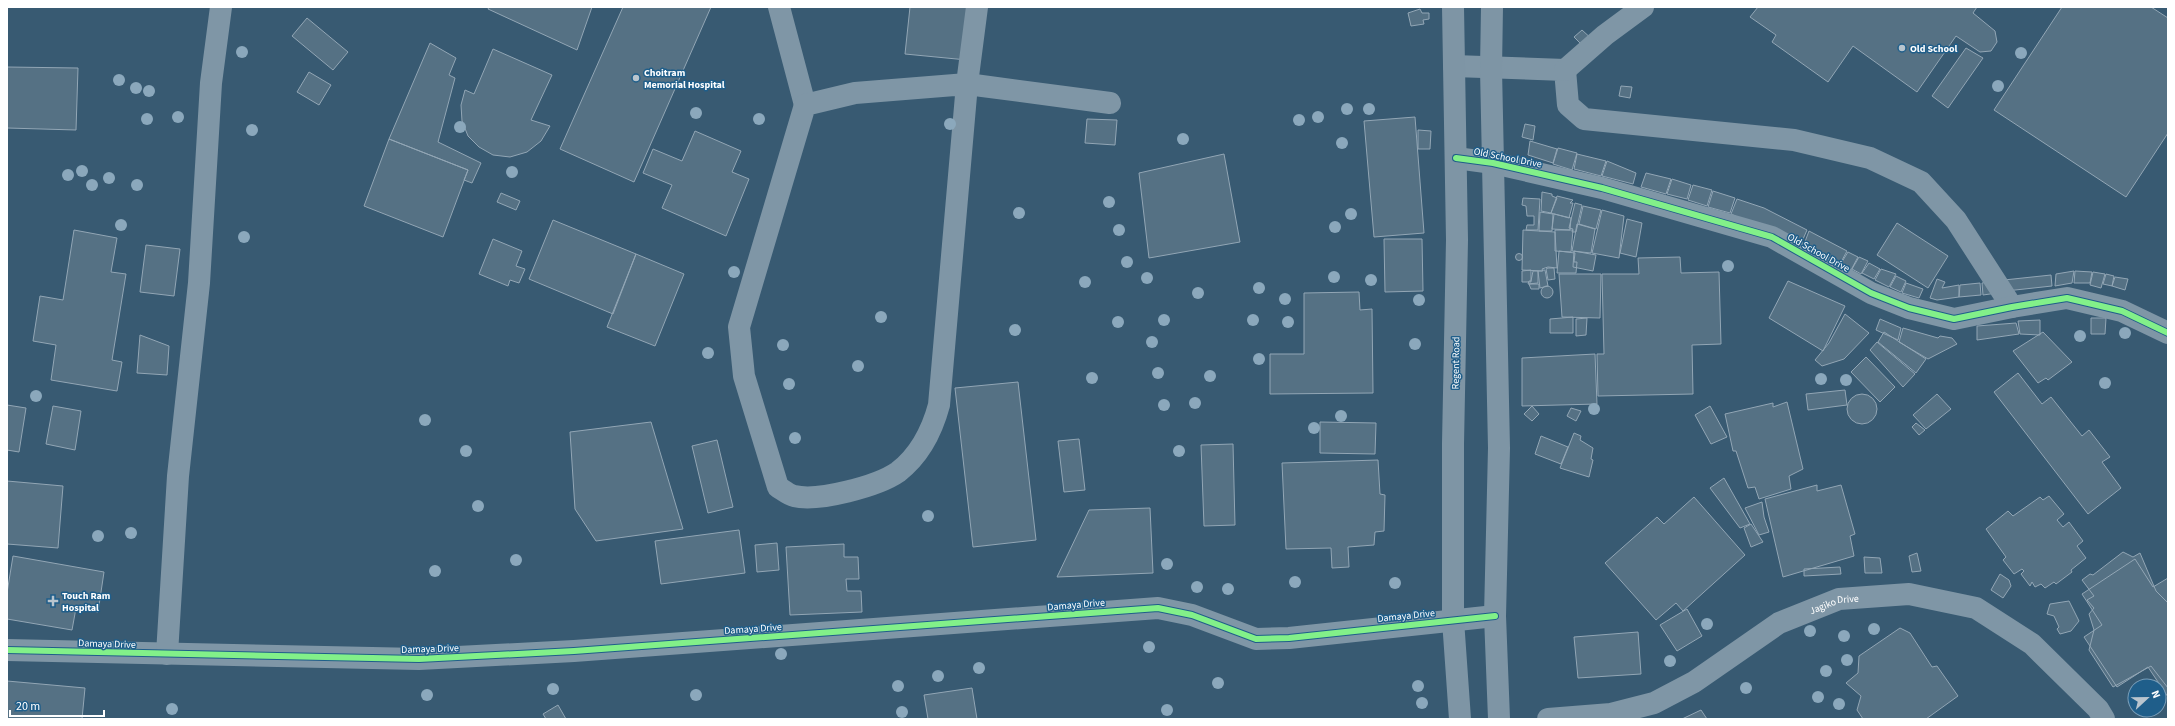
<svg xmlns="http://www.w3.org/2000/svg" width="2175" height="726" font-family="'Source Sans 3',sans-serif">
<rect width="100%" height="100%" fill="#385a72"/>
<path fill="#557184" stroke="#92a6b5" d="M489,7H592L577,50L488,9Z
M623,7H711L634,182L560,149Z
M910,7H972L967,60L905,54Z
M1758,7H1977L1973,13L1995,31L1997,42L1991,51L1980,52L1956,36L1917,92L1853,46L1828,82L1772,42L1776,35L1750,17Z
M2062,7H2151L2168,18V133L2126,197L1994,110Z
M1420,9L1422,13H1429V19L1423,20L1424,24L1411,26L1408,13Z
M307,18L348,52L333,70L292,36Z
M1582,30L1594,41L1586,49L1574,37Z
M430,43L456,58L449,75L455,78L438,142L481,163L472,183L464,180L468,170L389,139Z
M1966,48L1983,58L1948,108L1932,96Z
M493,49L552,75L531,120L550,126L541,141L527,152L510,157L493,155L479,147L468,136L462,121L461,105L465,90L474,94Z
M7,67L78,68L76,130L7,128Z
M309,72L331,85L319,105L297,92Z
M1621,86L1632,87L1630,98L1619,96Z
M1415,117L1424,233L1374,237L1364,121Z
M1087,119L1117,120L1115,145L1085,143Z
M1525,124L1535,126L1533,140L1522,137Z
M1418,130L1431,131L1430,149H1418Z
M695,131L741,151L732,172L749,179L726,236L662,208L672,185L643,173L653,149L682,161Z
M389,139L468,170L443,237L364,206Z
M1530,141L1557,149L1553,163L1528,155Z
M1558,148L1577,153L1572,170L1553,164Z
M1224,154L1240,242L1149,258L1139,173Z
M1577,154L1606,161L1601,176L1574,169Z
M1607,161L1636,173L1633,184L1602,176Z
M1646,173L1671,179L1666,194L1641,187Z
M1672,179L1691,185L1687,199L1667,194Z
M1693,185L1712,190L1707,206L1688,200Z
M1713,191L1735,198L1730,213L1708,207Z
M1542,192L1552,194V196L1557,198L1551,213L1541,211Z
M501,193L520,201L516,210L497,202Z
M1557,196L1573,200L1570,203H1573L1569,218L1551,213Z
M1523,198L1540,199L1538,230H1526L1527,225H1534V216H1527L1526,206L1522,205Z
M1737,199L1764,208L1807,230L1800,246L1731,214Z
M1575,203L1582,205L1576,232H1572L1573,229L1569,228Z
M1583,206L1601,210L1596,229L1579,224Z
M1602,210L1624,216L1619,258L1592,253Z
M1540,212L1553,214L1552,231H1539Z
M1554,214L1571,218L1570,230L1552,229Z
M1627,219L1642,223L1636,257L1620,253Z
M553,220L636,254L613,314L529,279Z
M1897,223L1948,256L1928,288L1877,255Z
M1577,224L1595,229L1591,253L1572,251Z
M74,230L117,238L111,272L126,274L112,360L122,362L117,391L51,380L56,345L33,341L40,296L63,300Z
M1523,230L1555,232L1557,268L1548,267L1542,269L1543,271L1522,270Z
M1555,230H1573L1571,252L1555,251Z
M1809,231L1847,251L1840,264L1803,247Z
M493,239L522,251L516,266L525,269L519,283L510,280L508,286L479,274Z
M1384,239H1422L1423,291L1385,292Z
M146,245L180,249L174,296L140,292Z
M1559,251L1575,253L1574,262H1577L1576,273H1557Z
M1574,251L1596,255L1593,271L1573,267Z
M1848,252L1858,257L1851,270L1840,265Z
M1515.5 257a3.5 3.5 0 1 1 7 0a3.5 3.5 0 1 1-7 0Z
M636,254L684,274L655,346L607,327Z
M1680,257L1681,273L1719,272L1721,344L1692,345L1693,394L1598,396L1597,354H1604L1602,274H1639L1638,258Z
M1859,257L1868,261L1861,274L1852,269Z
M1869,263L1880,269L1874,279L1862,273Z
M1548,268H1554L1555,279L1548,280L1546,269Z
M1881,269L1896,274L1889,287L1875,280Z
M1531,270V282H1522V271Z
M1543,270H1545L1548,286L1540,288L1538,271H1542Z
M1533,271H1538V283L1528,284L1529,281H1531Z
M2074,271L2072,283L2055,286L2056,274Z
M2075,271L2092,272L2090,283H2074Z
M2093,272L2105,274L2101,288L2090,285Z
M1559,274H1601L1600,318L1562,317Z
M2106,274L2114,276L2112,286L2103,284Z
M2051,275L2052,286L2006,291L2004,280Z
M1896,276L1906,281L1901,292L1890,287Z
M2115,277L2128,279L2125,290L2112,286Z
M1937,279L1945,282L1942,288L1959,285V297L1937,300L1930,298Z
M2003,279L2004,292L1983,295L1982,283Z
M1788,281L1845,306L1823,351L1769,318Z
M1906,283L1923,289L1919,298L1902,293Z
M1980,283L1981,295L1959,297L1960,285Z
M1529,284H1539V289H1531Z
M1541 292a6 6 0 1 1 12 0a6 6 0 1 1-12 0Z
M1359,292L1360,310L1372,309L1373,393L1270,394V354H1304V293Z
M1845,314L1869,333L1844,359L1822,366L1815,360L1829,343Z
M1573,317V333H1550V319Z
M1587,318L1586,335L1576,336V319Z
M2091,318H2106L2105,334H2091Z
M1880,319L1901,328L1898,340L1876,330Z
M2040,320V335L2020,334L2018,321Z
M2016,323L2019,334L1977,340V326Z
M1903,328L1938,338L1940,336L1952,338L1957,344L1928,359L1899,342Z
M1884,332L1926,359L1916,373L1878,342Z
M2043,332L2072,362L2048,380L2046,378L2038,383L2013,351Z
M140,335L169,346L167,375L137,373Z
M1877,342L1915,374L1903,387L1870,350Z
M1595,354L1597,404L1522,406V358Z
M1866,357L1895,387L1880,402L1851,372Z
M2018,373L2042,404L2051,397L2082,436L2089,430L2110,457L2102,462L2121,488L2088,514L1994,392Z
M1018,382L1036,540L973,547L955,388Z
M1845,390L1847,405L1808,410L1806,394Z
M1847 409a15 15 0 1 1 30 0a15 15 0 1 1-30 0Z
M1937,394L1951,409L1926,429L1913,415Z
M1787,402L1803,469L1789,476L1791,489L1759,499L1755,487L1748,488L1736,451H1733L1725,414L1773,403V407Z
M7,405L26,408L19,452L7,450Z
M53,406L81,411L75,450L46,444Z
M1532,406L1539,414L1532,421L1524,414Z
M1710,406L1727,437L1711,444L1695,415Z
M1571,408L1581,411L1576,421L1567,416Z
M651,422L683,529L596,541L575,509L570,432Z
M1320,422L1376,423L1375,454L1320,453Z
M1916,423L1925,430L1919,435L1912,427Z
M1574,433L1581,436L1580,440L1593,448L1591,459L1593,460L1589,477L1560,468Z
M1541,436L1568,447L1561,464L1535,454Z
M1079,439L1085,490L1064,492L1058,441Z
M717,440L733,507L708,513L692,446Z
M1233,444L1235,525L1204,526L1201,445Z
M1378,460L1380,494L1385,495L1384,531L1375,532L1374,545L1348,547L1349,567L1332,568L1331,548L1286,549L1282,463Z
M1724,478L1750,524L1740,528L1710,488Z
M7,481L63,486L58,548L7,544Z
M1817,485V491L1841,485L1855,534L1850,536L1854,556L1783,577L1765,499Z
M2049,496L2064,514L2057,520L2063,527L2069,522L2083,541L2077,546L2086,558L2071,570L2072,572L2056,584L2054,582L2045,588L2041,584L2035,587L2032,582L2030,586L2021,574L2024,571L2022,569L2014,574L2003,560L2006,557L1986,529L2008,511L2013,516L2040,497L2043,500Z
M1694,497L1745,555L1683,611L1676,603L1656,620L1605,563L1657,517L1664,524Z
M1762,502L1764,517L1769,532L1759,535L1745,508Z
M1150,508L1153,573L1057,577L1089,510Z
M1751,524L1763,542L1751,547L1744,528Z
M739,530L745,573L661,584L655,541Z
M777,543L779,570L757,572L755,545Z
M844,544V557H858L859,579H846L847,591H861L862,612L790,615L786,547Z
M2123,552L2133,557L2140,553L2156,591L2168,603V688L2151,666L2113,687L2089,650L2094,630L2089,614L2094,608L2087,600L2094,596L2082,580L2090,574L2093,575Z
M1917,553L1921,571L1912,572L1909,556Z
M13,556L104,572L98,612L76,608L72,630L7,619V593Z
M1864,557L1880,558L1882,573H1865Z
M2135,559L2153,587L2168,578V697L2148,667L2117,687L2084,637L2102,625L2082,594Z
M1840,567L1841,574L1804,576V569Z
M2000,574L2009,580L2011,586L2003,598L1991,590Z
M2069,601L2079,621L2071,631L2060,634L2057,629L2059,627L2054,616L2047,614L2050,604Z
M1687,609L1702,636L1677,651L1660,625Z
M1900,628L1910,633L1932,667L1937,666L1958,696L1926,719H1863L1857,710L1861,696L1846,683L1858,673L1859,656Z
M1638,632L1641,674L1578,678L1574,637Z
M7,681L85,688L82,719H7Z
M972,688L977,719H928L924,695Z
M558,705L566,719H546L543,714Z
M1701,710L1707,719H1682Z"/>
<g fill="none" stroke-linecap="round" stroke-linejoin="round">
<g stroke="#7f96a6" stroke-width="22">
<path d="M779,7L805,105"/>
<path d="M977,7L967,84L939,405C932,431 920,455 898,472C878,486 818,502 794,496C789,495 783,490 778,487L744,376L739,327L805,105L855,93L967,84L1110,103"/>
<path d="M1454,66L1565,70L1568,105L1584,119L1794,140L1870,158L1921,182L1956,220L2012,307"/>
<path d="M1565,70L1605,35L1643,7"/>
<path d="M1456,158L1493,163L1602,188L1772,237L1871,293L1909,308L1954,319L2012,307L2067,298L2122,311L2168,333"/>
<path d="M7,650L419,659L574,651L1158,608L1192,615L1256,639L1289,638L1495,616"/>
<path d="M167,654L178,476L199,283L211,83L221,7"/>
<path id="s1" d="M1548,719L1611,714L1654,703L1694,682L1779,623L1839,599L1909,594L1976,608L2032,644L2098,709L2104,719"/>
</g>
<path stroke="#7e95a5" stroke-width="22" d="M1453,7L1457,240L1453,444V620L1460,719
M1492,7L1491,69L1499,448L1495,616L1499,719"/>
<g stroke="#1f5e8a" stroke-width="8">
<path id="cycleway" d="M1456,158L1493,163L1602,188L1772,237L1871,293L1909,308L1954,319L2012,307L2067,298L2122,311L2168,333
M7,650L419,659L574,651L1158,608L1192,615L1256,639L1289,638L1495,616"/>
</g>
<use href="#cycleway" stroke="#82f089" stroke-width="6"/>
</g>
<g fill="#8ba8bc">
<circle cx="242" cy="52" r="6"/>
<circle cx="2021" cy="53" r="6"/>
<circle cx="119" cy="80" r="6"/>
<circle cx="1998" cy="86" r="6"/>
<circle cx="136" cy="88" r="6"/>
<circle cx="149" cy="91" r="6"/>
<circle cx="1347" cy="109" r="6"/>
<circle cx="1369" cy="109" r="6"/>
<circle cx="696" cy="113" r="6"/>
<circle cx="178" cy="117" r="6"/>
<circle cx="1318" cy="117" r="6"/>
<circle cx="147" cy="119" r="6"/>
<circle cx="759" cy="119" r="6"/>
<circle cx="1299" cy="120" r="6"/>
<circle cx="950" cy="124" r="6"/>
<circle cx="460" cy="127" r="6"/>
<circle cx="252" cy="130" r="6"/>
<circle cx="1183" cy="139" r="6"/>
<circle cx="1342" cy="143" r="6"/>
<circle cx="82" cy="171" r="6"/>
<circle cx="512" cy="172" r="6"/>
<circle cx="68" cy="175" r="6"/>
<circle cx="109" cy="178" r="6"/>
<circle cx="92" cy="185" r="6"/>
<circle cx="137" cy="185" r="6"/>
<circle cx="1109" cy="202" r="6"/>
<circle cx="1019" cy="213" r="6"/>
<circle cx="1351" cy="214" r="6"/>
<circle cx="121" cy="225" r="6"/>
<circle cx="1335" cy="227" r="6"/>
<circle cx="1119" cy="230" r="6"/>
<circle cx="244" cy="237" r="6"/>
<circle cx="1127" cy="262" r="6"/>
<circle cx="1728" cy="266" r="6"/>
<circle cx="734" cy="272" r="6"/>
<circle cx="1334" cy="277" r="6"/>
<circle cx="1147" cy="278" r="6"/>
<circle cx="1371" cy="280" r="6"/>
<circle cx="1085" cy="282" r="6"/>
<circle cx="1259" cy="288" r="6"/>
<circle cx="1198" cy="293" r="6"/>
<circle cx="1285" cy="299" r="6"/>
<circle cx="1419" cy="300" r="6"/>
<circle cx="881" cy="317" r="6"/>
<circle cx="1164" cy="320" r="6"/>
<circle cx="1253" cy="320" r="6"/>
<circle cx="1118" cy="322" r="6"/>
<circle cx="1288" cy="322" r="6"/>
<circle cx="1015" cy="330" r="6"/>
<circle cx="2125" cy="333" r="6"/>
<circle cx="2080" cy="336" r="6"/>
<circle cx="1152" cy="342" r="6"/>
<circle cx="1415" cy="344" r="6"/>
<circle cx="783" cy="345" r="6"/>
<circle cx="708" cy="353" r="6"/>
<circle cx="1259" cy="359" r="6"/>
<circle cx="858" cy="366" r="6"/>
<circle cx="1158" cy="373" r="6"/>
<circle cx="1210" cy="376" r="6"/>
<circle cx="1092" cy="378" r="6"/>
<circle cx="1821" cy="379" r="6"/>
<circle cx="1846" cy="380" r="6"/>
<circle cx="2105" cy="383" r="6"/>
<circle cx="789" cy="384" r="6"/>
<circle cx="36" cy="396" r="6"/>
<circle cx="1195" cy="403" r="6"/>
<circle cx="1164" cy="405" r="6"/>
<circle cx="1594" cy="409" r="6"/>
<circle cx="1341" cy="416" r="6"/>
<circle cx="425" cy="420" r="6"/>
<circle cx="1314" cy="428" r="6"/>
<circle cx="795" cy="438" r="6"/>
<circle cx="466" cy="451" r="6"/>
<circle cx="1179" cy="451" r="6"/>
<circle cx="478" cy="506" r="6"/>
<circle cx="928" cy="516" r="6"/>
<circle cx="131" cy="533" r="6"/>
<circle cx="98" cy="536" r="6"/>
<circle cx="516" cy="560" r="6"/>
<circle cx="1167" cy="564" r="6"/>
<circle cx="435" cy="571" r="6"/>
<circle cx="1295" cy="582" r="6"/>
<circle cx="1395" cy="583" r="6"/>
<circle cx="1197" cy="587" r="6"/>
<circle cx="1228" cy="589" r="6"/>
<circle cx="1707" cy="624" r="6"/>
<circle cx="1874" cy="629" r="6"/>
<circle cx="1810" cy="631" r="6"/>
<circle cx="1844" cy="636" r="6"/>
<circle cx="1149" cy="647" r="6"/>
<circle cx="781" cy="654" r="6"/>
<circle cx="1847" cy="660" r="6"/>
<circle cx="1670" cy="661" r="6"/>
<circle cx="979" cy="668" r="6"/>
<circle cx="1826" cy="671" r="6"/>
<circle cx="938" cy="676" r="6"/>
<circle cx="1218" cy="683" r="6"/>
<circle cx="898" cy="686" r="6"/>
<circle cx="1418" cy="686" r="6"/>
<circle cx="1746" cy="688" r="6"/>
<circle cx="553" cy="689" r="6"/>
<circle cx="427" cy="695" r="6"/>
<circle cx="696" cy="695" r="6"/>
<circle cx="1818" cy="697" r="6"/>
<circle cx="1422" cy="703" r="6"/>
<circle cx="1839" cy="704" r="6"/>
<circle cx="172" cy="709" r="6"/>
<circle cx="1167" cy="710" r="6"/>
<circle cx="902" cy="712" r="6"/>
</g>
<g fill="#b9c5ce" stroke="#1f5e8a" stroke-width="1.5">
<circle cx="1902" cy="48" r="4"/>
<circle cx="636" cy="78" r="4"/>
<path d="M51 595h4v4h4v4h-4v4h-4v-4h-4v-4h4z"/>
</g>
<g text-anchor="middle" stroke-width="3" stroke-linejoin="round" paint-order="stroke">
<g font-size="10" font-weight="bold" fill="#fff" stroke="#1f5e8a" text-anchor="start">
<text x="1910" y="52">Old School</text>
<text x="644" y="76">Choitram<tspan x="644" dy="12">Memorial Hospital</tspan></text>
<text x="62" y="599">Touch Ram<tspan x="62" dy="12">Hospital</tspan></text>
</g>
<g font-size="10" fill="#fff" stroke="#1f5e8a">
<text transform="translate(1508 157) rotate(11)" y="4">Old School Drive</text>
<text transform="translate(1819 252) rotate(29)" y="4">Old School Drive</text>
<text transform="translate(1455 363) rotate(-89)" y="4">Regent Road</text>
<text transform="translate(1076 604) rotate(-5)" y="4">Damaya Drive</text>
<text dy="4" stroke="none"><textPath href="#s1" startOffset="315">Jagiko Drive</textPath></text>
<text transform="translate(1406 615) rotate(-6)" y="4">Damaya Drive</text>
<text transform="translate(753 628) rotate(-4)" y="4">Damaya Drive</text>
<text transform="translate(107 643) rotate(2)" y="4">Damaya Drive</text>
<text transform="translate(430 648) rotate(-2)" y="4">Damaya Drive</text>
</g>
</g>
<rect width="2175" height="726" fill="none" stroke="#ffffff" stroke-width="16"/>
<g transform="translate(2147 698) rotate(68)"><circle r="19" fill="#1f5e8a" stroke="#799eb9"/>
<path d="M0-3L7 15L0 10L-7 15Z" fill="#b9c5ce"/>
<text y="-6" font-size="11" font-weight="bold" text-anchor="middle" fill="#ffffff">N</text>
</g>
<path d="M10 710v6h94v-6" fill="none" stroke="#ffffff" stroke-width="2"/>
<text x="16" y="710" font-size="12" fill="#ffffff" stroke="#1f5e8a" stroke-width="3" paint-order="stroke">20 m</text>
</svg>
